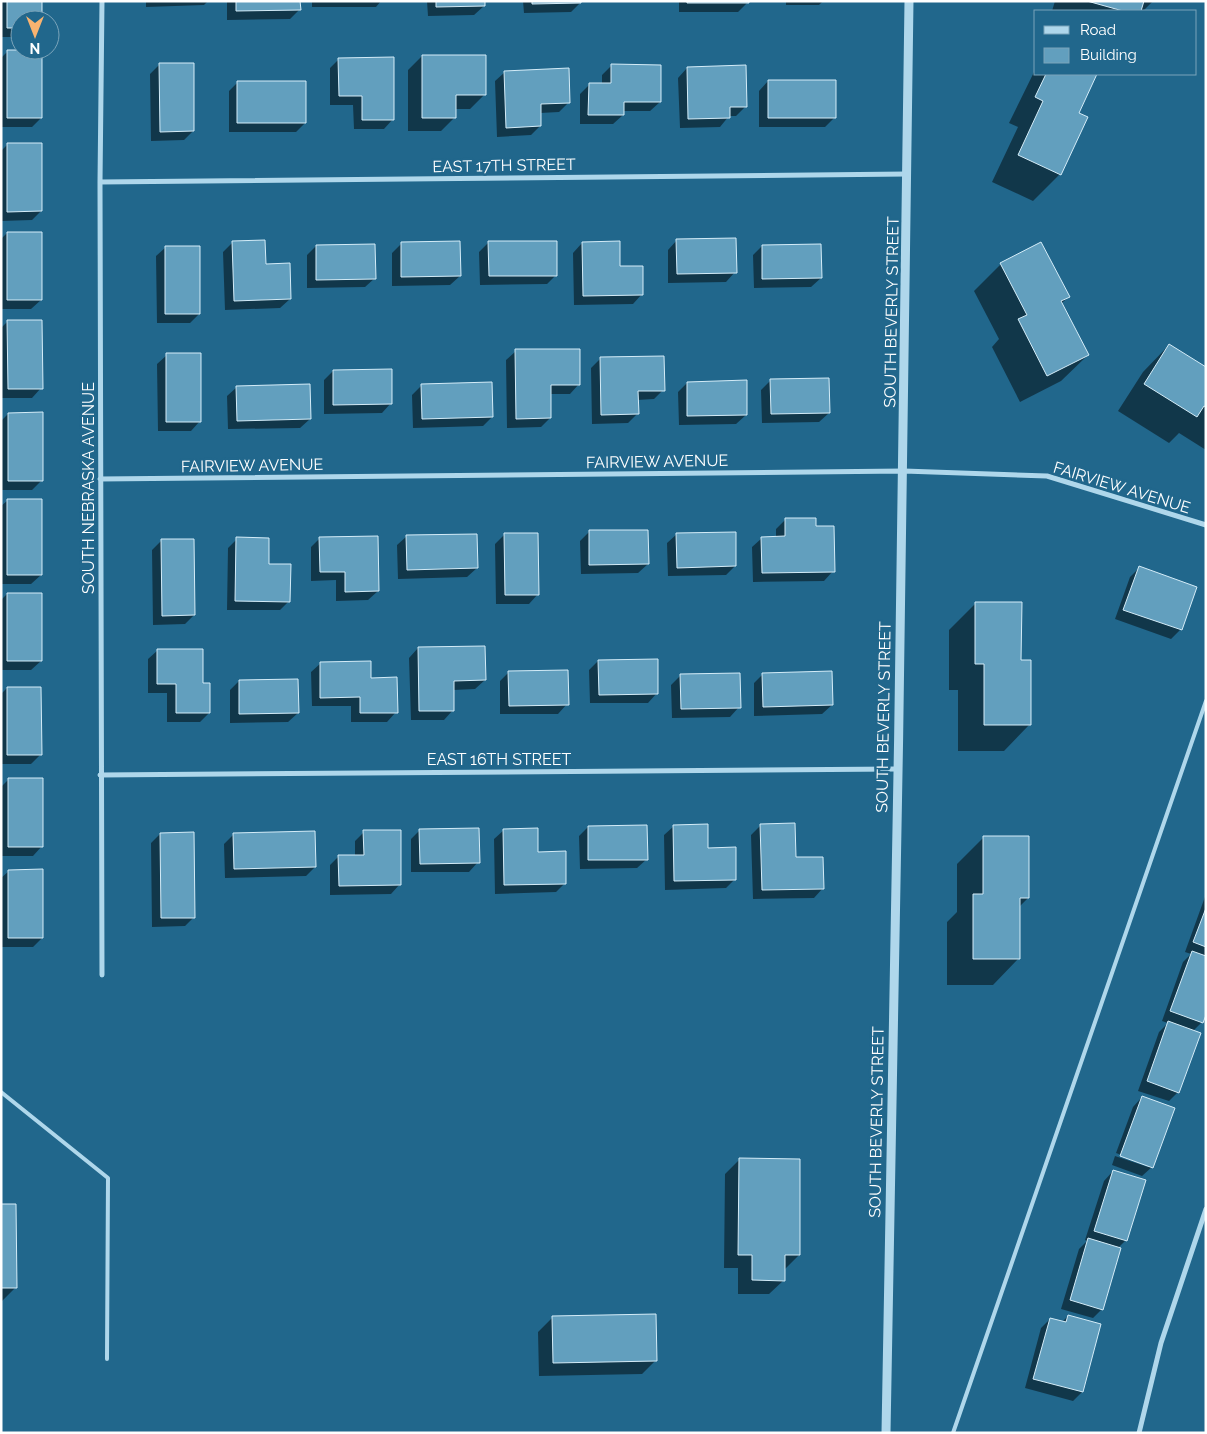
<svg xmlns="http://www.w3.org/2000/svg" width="1207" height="1434" font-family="Raleway,sans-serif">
<rect width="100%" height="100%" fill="#21678c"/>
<path fill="#0007" d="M1,1H41V20H20V37H1Z
M146,1H208L204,5L146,7Z
M227,1H299V10L290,19L227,20Z
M312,1H381L376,7H312Z
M427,1H484V6L474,15L428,16Z
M523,1H580V3L571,12L524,13Z
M679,1H747V3L738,12H679Z
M786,1H823L819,5H786Z
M1055,1H1153L1143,11H1052Z
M8,51L41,118L32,127H1V58Z
M422,56L484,95L470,109H455V117L441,131H408V70Z
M339,59L393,119L384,129H354L353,105H330V68Z
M160,64L193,131L184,140L151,141L150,74Z
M612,65L660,102L650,111H623V115L613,124H580V94L590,84L602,85V75Z
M687,68L746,106L736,116H729L720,127L680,128L678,78Z
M1036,68V74H1096L1077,113L1060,174L1033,201L992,182L1018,127L1009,123Z
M505,72L568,103L559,112L540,113V126L531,135L497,137L495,81Z
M768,81L834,118L825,127H759V91Z
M238,82L305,123L296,132H229V91Z
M8,144L41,211L32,220L1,221V151Z
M7,233L41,300L31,309H1V239Z
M677,240L735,272L726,282L668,283V250Z
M233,242L265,265L290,299L280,308L225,310L223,252Z
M488,243L556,275L547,284L480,285L479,252Z
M582,243L619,268L642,294L633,304L574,305L573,253Z
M401,244L460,276L450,285L392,286V253Z
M1040,244L1068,297L1061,304L1088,355L1061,381L1020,402L992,347L999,339L974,291L1001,264Z
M316,246L375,278L365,287L307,288V255Z
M762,246L821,278L811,287L754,288L753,255Z
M166,247L199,314L190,323H157L156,256Z
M8,321L41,388L32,398H1V328Z
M1169,345L1206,368V450L1179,433L1169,443L1118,411L1143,372Z
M516,351L579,384L570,394H550V418L541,427L507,428L506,360Z
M167,355L200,421L191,431H158L157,364Z
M600,359L663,390L654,399L637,400V414L628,423L592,424L591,368Z
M333,371L391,403L382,413L324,414V380Z
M771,380L829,413L819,422L762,423L761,390Z
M687,383L746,415L736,424L679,425L678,392Z
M421,386L492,417L483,426L413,428L412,395Z
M237,387L310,419L300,428L228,429L227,396Z
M8,414L42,480L32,490H1V421Z
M7,501L41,575L31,584H1V506Z
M785,520L815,528L833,571L824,581L753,582L752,547L762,538H776V529Z
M589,532L648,564L638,573L581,574L580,541Z
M677,534L735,566L726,575L668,576L667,543Z
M504,535L538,594L529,604H496L495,544Z
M407,536L477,568L467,577L398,579L397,545Z
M320,538L378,591L368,600L336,601V580L311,581V547Z
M237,539L267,565L289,601L280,610H227L228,548Z
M162,540L194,615L185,624L153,625L152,550Z
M1139,568L1195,588L1180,630L1171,639L1115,619L1130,577Z
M7,594L41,661L31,670H1V600Z
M976,603L1020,662L1030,724L1004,751H958V690H949V630Z
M418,648L485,680L475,689L453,690V710L444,720H411L409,658Z
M158,650L209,713L200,722H167V693H148V659Z
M598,661L657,693L648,703H590L589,670Z
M321,663L370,679L396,712L387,722H351V706H312L311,672Z
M509,672L567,704L558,714H500V681Z
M763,674L832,705L822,714L754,716V683Z
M681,675L739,707L730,717L672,718L671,685Z
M239,681L298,713L288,722L230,723V690Z
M7,688L40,755L31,764H1V694Z
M9,779L42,846L33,856H1V787Z
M761,825L823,888L814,898L753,899L751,835Z
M674,826L707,849L735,879L726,888L665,890L664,835Z
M588,827L647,859L637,868L580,869L579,836Z
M420,830L478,862L469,872H411V839Z
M504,830L537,853L565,883L556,892L495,894L494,839Z
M364,832L400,884L391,894L330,895V865L339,856H355V841Z
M160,834L194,917L185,926L152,927L151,843Z
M234,834L315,867L306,876L225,878L224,844Z
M984,837L1028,898L1019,907V958L993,985H947V922L957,912V864Z
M9,871L42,938L33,947H1V878Z
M1206,894V1012L1202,1022L1193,1031L1178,1092L1169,1101L1138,1091L1159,1032L1168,1023L1162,1021L1183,962L1191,954L1185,952Z
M1142,1097L1152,1167L1142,1176L1112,1165L1115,1156L1148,1167V1165L1116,1153L1133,1107Z
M739,1160L799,1255L784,1270V1280L769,1294H738V1268H724L725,1174Z
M1113,1171L1126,1240L1118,1248L1102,1309L1093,1318L1061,1309L1079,1249L1087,1241L1085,1240L1104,1181Z
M1,1205L16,1287L1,1302Z
M1068,1316L1082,1392L1073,1401L1025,1388L1041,1328L1050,1319L1062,1322Z
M552,1318L656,1360L642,1374L539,1376L538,1332Z"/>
<path fill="#629fbe" stroke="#d4ecf8" d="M7,1H42V20H20V28H7Z
M236,1H300L301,10L236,11Z
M436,1H485V6L436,7Z
M532,1H581V3L532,4Z
M687,1H749V3H687Z
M1087,1H1144L1141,11H1123Z
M7,50H42V118H7Z
M422,55H486V95H456V118H422Z
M394,57V120H362V96H339L338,58Z
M159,63H194V131L160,132Z
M611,64L661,65V102H624V115H588L589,83H611Z
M746,65L747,107H730V118L688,119L687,67Z
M569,68L570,103L541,104V126L506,128L504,71Z
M1046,74H1097L1079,113L1088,117L1061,175L1018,155L1043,101L1035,97Z
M768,80H836V118H768Z
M237,81H306V123H237Z
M7,143H42V211L7,212Z
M7,232H42V300H7Z
M736,238L737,273L677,274L676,239Z
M265,240L266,264L290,263L291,299L234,301L232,241Z
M460,241L461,276L401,277V242Z
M488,241H557V276H489Z
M620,241V266H643V295L583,296L582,242Z
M1041,242L1070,297L1061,301L1089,355L1047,376L1018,319L1027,315L1000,263Z
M375,244L376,279L316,280V245Z
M821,244L822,278L762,279V245Z
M165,246H200V314H165Z
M7,320H42L43,389H8Z
M1169,344L1206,367V407L1204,406L1197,417L1144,384Z
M515,349H580V385H551V418L516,419Z
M166,353H201V422H166Z
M664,356L665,391H638L639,414L601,415L600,357Z
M392,369V404L333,405V370Z
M829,378L830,413L771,414L770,379Z
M747,380V415L687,416V382Z
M492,382L493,417L422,419L421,384Z
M310,384L311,419L237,421L236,386Z
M43,412V481H8V413Z
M7,499H42V575H7Z
M785,518H816V526H834L835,572L762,573L761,537L785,536Z
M589,530H648L649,564L589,565Z
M736,532V566L677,568L676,533Z
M504,533H538L539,595H505Z
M477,534L478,568L407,570L406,535Z
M378,536L379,591L345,592V572H320L319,537Z
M236,537L269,538V564H291L290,602L235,601Z
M161,539H194L195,615L162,616Z
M1139,566L1197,587L1182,630L1123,610Z
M7,593H42V661H7Z
M975,602H1022L1021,660H1031V725H984V664H975Z
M485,646L486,680L454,681V711H419L418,647Z
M157,649H203V683H210V713H176V684H157Z
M658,659V694L599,695L598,660Z
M371,661V678L397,677L398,713H360V697L320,698V662Z
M568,670L569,705L509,706L508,671Z
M832,671L833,705L763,707L762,673Z
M740,673L741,708L681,709L680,674Z
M298,679L299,713L239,714V680Z
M7,687H41L42,755H7Z
M8,778H43V847H8Z
M795,823L796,857H823L824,889L762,890L760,824Z
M708,824V848L736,847V880L674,881L673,825Z
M647,825L648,860H588V826Z
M479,828L480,863L420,864L419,829Z
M538,828V852L566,851V884L504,885L503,829Z
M363,830H401V885L339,886L338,855H364Z
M315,831L316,867L234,869L233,833Z
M194,832L195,918H161L160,833Z
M983,836H1029V898H1020V959H973V894H983Z
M43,869V938H8V870Z
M1206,908V947L1193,942Z
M1192,951L1206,956V1015L1203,1023L1170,1011Z
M1168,1021L1201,1033L1179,1093L1147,1081Z
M1142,1096L1175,1108L1153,1168L1120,1156Z
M739,1158L800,1159V1255H785V1281L752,1280V1255H738Z
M1113,1170L1146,1180L1127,1241L1094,1231Z
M1,1204H16L17,1288H1Z
M1088,1238L1121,1248L1103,1310L1070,1300Z
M656,1314L657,1361L553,1363L552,1316Z
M1068,1315L1101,1324L1083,1392L1033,1379L1050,1318L1066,1322Z"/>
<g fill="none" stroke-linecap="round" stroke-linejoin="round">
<path stroke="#afd7eb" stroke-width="4" d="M1,1092L108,1178L107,1359
M953,1433L1206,701"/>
<path stroke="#afd7eb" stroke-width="5" d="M100,182L907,174
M100,479L904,471L1047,476L1206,525
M100,775L897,769
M102,975L100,182L102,1
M1139,1433L1161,1343L1206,1209"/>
<path stroke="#afd7eb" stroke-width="9" d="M886,1433C894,956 905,478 909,1"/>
</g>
<g text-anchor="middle" stroke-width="5" stroke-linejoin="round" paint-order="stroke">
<g font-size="16" fill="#fff" stroke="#21678c">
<text transform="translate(504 165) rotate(-1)" y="6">EAST 17TH STREET</text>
<text transform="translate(891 312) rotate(-89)" y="6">SOUTH BEVERLY STREET</text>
<text transform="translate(657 461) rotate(-1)" y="6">FAIRVIEW AVENUE</text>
<text transform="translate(252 465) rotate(-1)" y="6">FAIRVIEW AVENUE</text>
<text transform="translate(1122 487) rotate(17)" y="6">FAIRVIEW AVENUE</text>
<text transform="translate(88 488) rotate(-90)" y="6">SOUTH NEBRASKA AVENUE</text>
<text transform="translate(883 717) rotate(-89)" y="6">SOUTH BEVERLY STREET</text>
<text x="499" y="765">EAST 16TH STREET</text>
<text transform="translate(876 1122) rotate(-89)" y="6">SOUTH BEVERLY STREET</text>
</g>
</g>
<rect width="1207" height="1434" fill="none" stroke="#ffffff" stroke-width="5"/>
<rect x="1034" y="10" width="162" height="65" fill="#21678c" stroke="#7aa4ba"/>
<rect x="1044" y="26" width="25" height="8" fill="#afd7eb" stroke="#7aa4ba"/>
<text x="1080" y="35" font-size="15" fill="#ffffff">Road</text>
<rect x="1044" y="48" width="25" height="15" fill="#629fbe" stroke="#7aa4ba"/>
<text x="1080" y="60" font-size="15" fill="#ffffff">Building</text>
<g transform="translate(35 35) rotate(180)"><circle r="24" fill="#21678c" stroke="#7aa4ba"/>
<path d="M0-4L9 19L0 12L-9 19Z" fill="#f8b370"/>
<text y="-8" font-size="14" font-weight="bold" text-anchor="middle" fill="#ffffff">N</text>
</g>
</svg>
